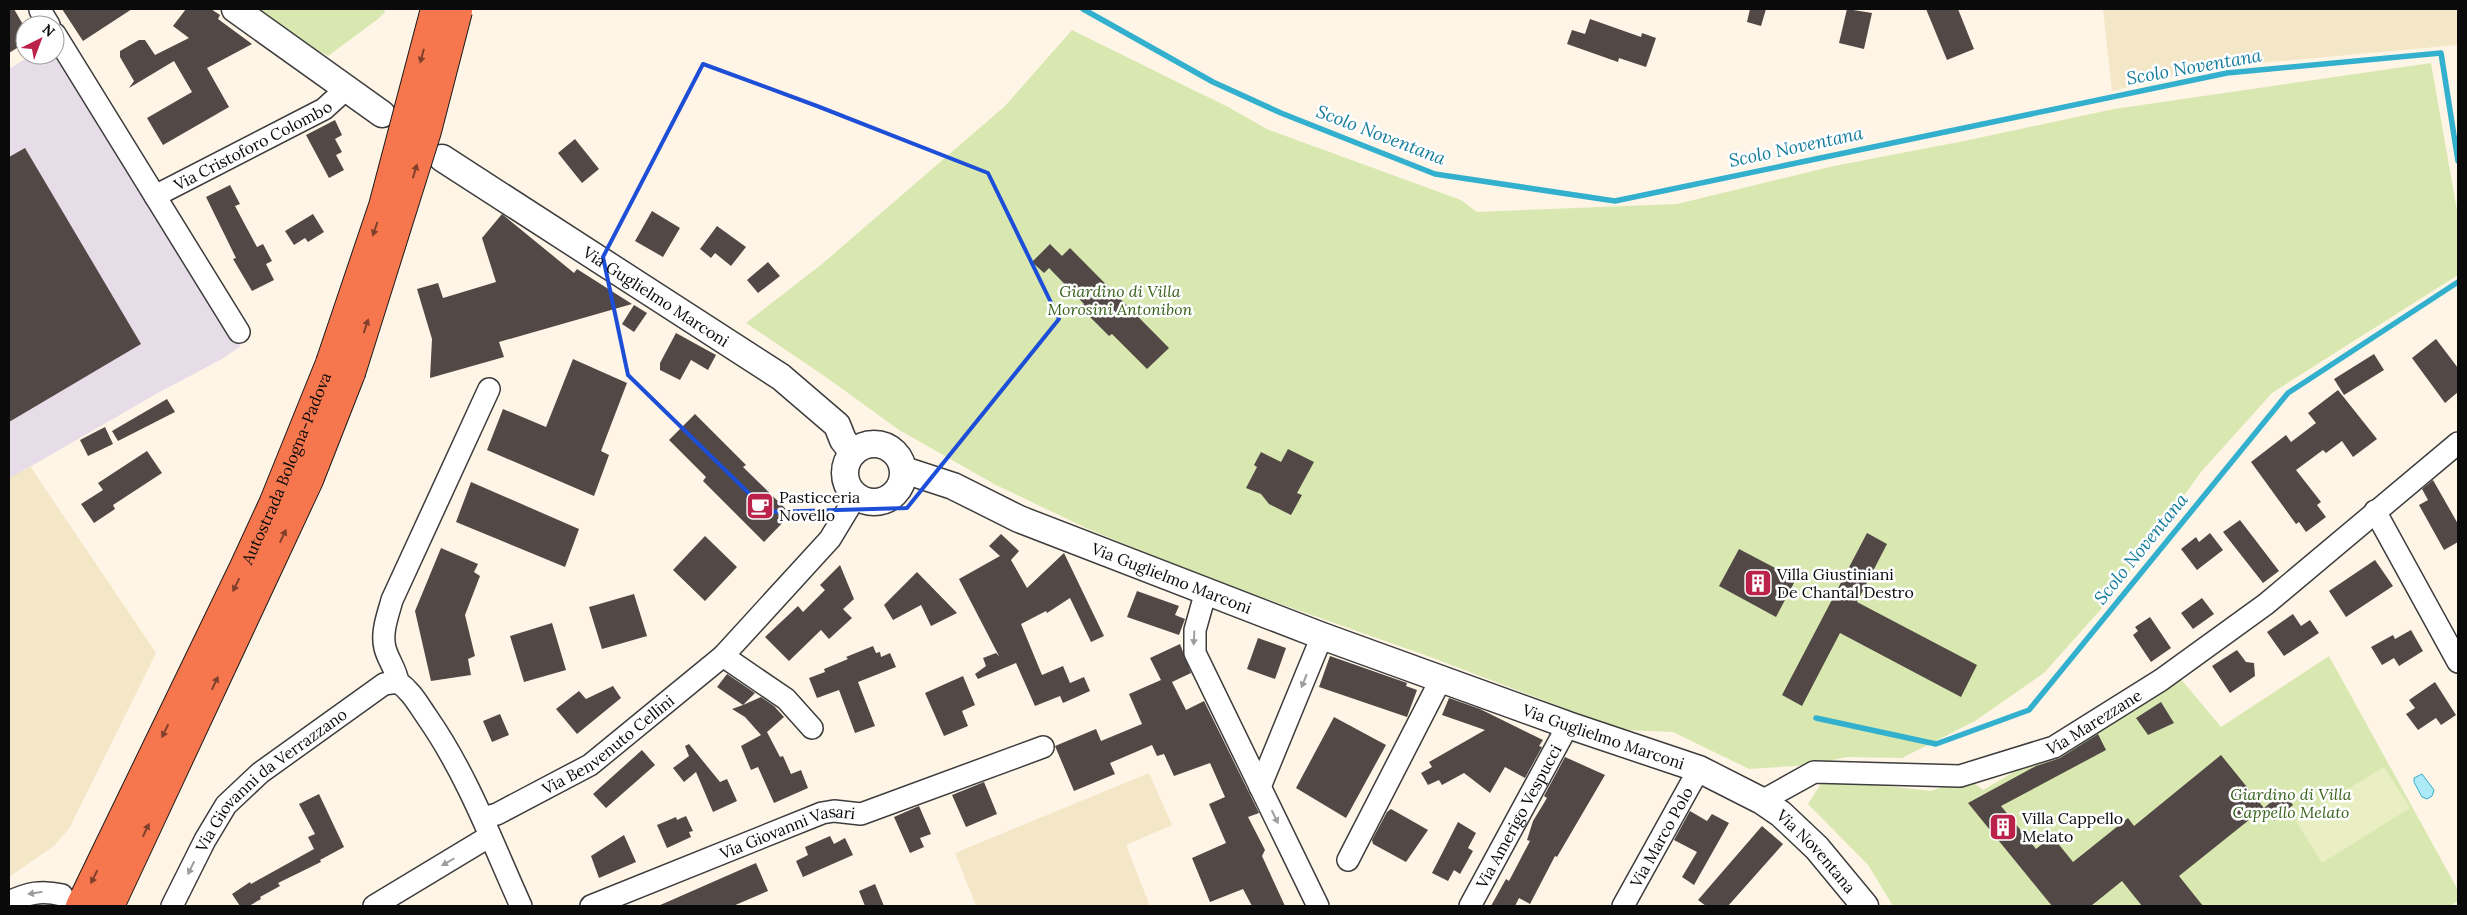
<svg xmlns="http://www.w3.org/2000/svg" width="2467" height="915" font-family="Lora,serif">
<rect width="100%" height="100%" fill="#fff5e6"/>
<path fill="#e6dde9" d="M55,50L241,346L222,359L156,394L9,479V69L32,55H55Z"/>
<path fill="#f4e7c7" d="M2103,9H2458V45L2216,67L2112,91Z
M30,466L156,653L70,827L54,846L9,877V479Z
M1149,773L1172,825L1126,845L1150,906H976L955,853Z"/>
<path fill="#d9e8b1" d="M253,9H384L385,12L378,19L328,56L298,40Z
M1072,30L1228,107L1269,130L1461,200L1477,212L1677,204L1834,166L1969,140L2114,109L2431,63L2458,216V275L2272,393L2201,472L2110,599L2044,673L1975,721L1902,758L1847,757L1809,765L1749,769L1673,732L1622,730L1433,658L1210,579L1086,528L996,485L899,430L830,380L746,323L822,264L1005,106Z
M2329,656L2458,890V901L2450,906H1893L1868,865L1808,804L1824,779L1931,791L1968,778L1983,790L2033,761L2109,726L2180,678L2221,727Z"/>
<path fill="#e9efc3" d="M2384,767L2410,808L2322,863L2296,821Z"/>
<path fill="#abeaf6" stroke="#32b0ce" d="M2422,774L2434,790L2432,796L2427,799L2422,797L2414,782V778Z"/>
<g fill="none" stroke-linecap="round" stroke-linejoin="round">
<path stroke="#32b0ce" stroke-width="5.5" d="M1083,9L1213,82L1281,113L1435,174L1615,201L2227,73L2441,53L2458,161
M1816,718L1936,744L2029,710L2288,393L2458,282"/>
</g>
<path fill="#524846" d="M9,9H14L25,28V43L9,53Z
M62,9H132L83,41Z
M186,9H211L220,15L218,19L252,44L207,68L229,107L163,145L147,118L192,92L174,61L129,88L134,81L120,57V51L139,40H145L155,55L189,38L173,26Z
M1750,9H1766L1761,26L1747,22Z
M1847,9L1872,13L1864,49L1839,43Z
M1926,9H1958L1974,49L1947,60Z
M1590,19L1641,37L1642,33L1656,38L1646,67L1619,58L1618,62L1567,44L1572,30L1585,34Z
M335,120L342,135L335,139L342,152L336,155L344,170L329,178L306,135Z
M575,139L599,169L582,183L558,153Z
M25,148L141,344L9,422V157Z
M230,185L240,204L235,206L257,247L263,244L272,261L266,264L274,280L252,291L233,259L236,258L206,197Z
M652,211L680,228L663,257L635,241Z
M313,214L324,232L308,242L305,238L294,245L285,231Z
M502,214L574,273L577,269L632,304L499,342L504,357L430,378L432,339L417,289L438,283L443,298L496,282L482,238Z
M717,226L746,247L731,266L715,253L711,258L700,249Z
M1050,244L1062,256L1070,248L1169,348L1147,369L1112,334L1109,336L1080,307L1084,304L1049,268L1044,273L1032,262Z
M768,262L780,276L758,293L747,280Z
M634,305L647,313L634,332L622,324Z
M676,333L716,355L708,370L691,360L680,380L660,370V363Z
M2436,339L2458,368V392L2445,403L2412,358Z
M2374,354L2384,370L2344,395L2334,379Z
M573,359L627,383L601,451L609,455L594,496L487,450L503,409L546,427Z
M2338,390L2377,439L2353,457L2342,441L2326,453L2323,450L2296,470L2321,502L2317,505L2326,517L2306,532L2299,522L2296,524L2251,462L2286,435L2291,442L2316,423L2308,413Z
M167,399L175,412L118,441L112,431Z
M695,414L746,465L743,467L791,514L764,542L703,481L706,477L669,440Z
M105,427L113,444L88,456L80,440Z
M1288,449L1314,462L1297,493L1302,495L1291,515L1269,504L1261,494L1246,488L1257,467L1254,465L1261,452L1281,462Z
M147,451L162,473L113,505L115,509L94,523L81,504L103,490L98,483Z
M2433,480L2458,524V542L2444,550L2419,505L2428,500L2422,489Z
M471,482L579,529L565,567L456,522Z
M2240,520L2279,571L2263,583L2223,532Z
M1867,533L1887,544L1857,602L1977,665L1961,697L1840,633L1802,706L1782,695Z
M2210,533L2223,550L2197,570L2181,549L2196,537L2199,542Z
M1001,534L1019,551L1011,560L1027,588L1064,553L1104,636L1091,642L1070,598L1047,613L1046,611L1021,624L1042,675L1063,666L1070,683L1084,677L1090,691L1063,703L1060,696L1035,706L1016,663L978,679L975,674L986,666L983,658L996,653L999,656L959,579L1000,556L989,546Z
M705,536L737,567L705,601L673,570Z
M441,548L478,564L474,572L480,576L465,615L475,656L468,659L471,675L431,681L415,611Z
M1739,549L1796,579L1776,617L1719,586Z
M2375,560L2393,586L2346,617L2329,591Z
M840,565L854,599L843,609L852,618L829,639L821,630L789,661L765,637L798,606L803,612L825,590L820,585Z
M917,572L957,613L931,626L921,605L893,620L884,605Z
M1137,591L1179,606L1175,615L1185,619L1179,635L1127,617Z
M634,594L647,636L602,649L589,607Z
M2202,598L2214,614L2193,629L2181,613Z
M2293,614L2301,626L2310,620L2319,633L2284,656L2267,632Z
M2150,617L2171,648L2151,662L2133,635L2138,631L2135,627Z
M552,623L566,670L524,682L510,636Z
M2411,630L2423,651L2399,666L2394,658L2382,665L2371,647L2393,635L2395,639Z
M1258,638L1286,648L1275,679L1247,669Z
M1180,644L1191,673L1172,682L1186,710L1204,701L1259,813L1248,817L1265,850L1262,856L1285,906H1252L1243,889L1210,902L1192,858L1226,843L1209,804L1225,797L1210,763L1174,776L1164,754L1157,756L1152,745L1110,763L1115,774L1074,791L1055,746L1096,729L1101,741L1142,724L1129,694L1161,680L1150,658Z
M873,646L876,653L880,652L881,657L890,653L896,667L858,682L875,726L855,733L839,690L817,698L809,678L825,672L824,669L848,659L846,657Z
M2237,650L2246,662L2254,663L2255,676L2230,693L2212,666Z
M1330,656L1407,683L1406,686L1417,690L1407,717L1319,687Z
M727,674L755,693L743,705L761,697L774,706L784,717L767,732L780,757L783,756L791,774L801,770L808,788L774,803L758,767L751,770L741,746L761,735L745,717L732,709L743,705L717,687Z
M963,676L975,705L962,711L968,726L944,736L925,693Z
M2435,682L2456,715L2441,725L2436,718L2418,730L2406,714L2415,708L2409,700Z
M613,686L621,698L577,734L556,709L579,691L586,699Z
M1449,698L1480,709L1543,740L1539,746L1542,747L1525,778L1505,767L1490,793L1464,773L1442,785L1439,780L1428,785L1421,773L1432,767L1429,762L1485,730L1442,715Z
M2161,702L2174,723L2148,735L2136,718Z
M500,714L509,735L492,742L483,721Z
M1334,717L1386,745L1346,818L1296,788Z
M2098,734L2106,750L2001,806L2036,849L2052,836L2073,862L2128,818L2134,826L2221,755L2264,808L2283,792L2293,805L2274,821L2264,808L2179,876L2203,906H2142L2122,881L2091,906H2052L1968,803L2036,766L2060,758Z
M689,744L720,782L727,779L737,801L713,812L696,772L684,782L673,768L689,756L685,746Z
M642,750L655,765L606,808L593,794Z
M1565,757L1605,775L1557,857L1555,856L1530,904L1519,898L1515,906H1491L1506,879L1509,881L1530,841L1527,840L1533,821L1547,798L1544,796Z
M984,782L997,814L966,827L952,795Z
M319,794L344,847L320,860L321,862L278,883L280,886L260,897L261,899L249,906H240L232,894L250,882L251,884L314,849L308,837L315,834L299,804Z
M919,806L931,834L920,838L924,847L910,853L894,817Z
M1391,809L1428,830L1406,862L1373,844L1372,840L1387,812Z
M1690,811L1707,821L1712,814L1729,823L1694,885L1682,877L1697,852L1674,840Z
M686,816L693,831L689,832L691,837L667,848L657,825L676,817L677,820Z
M1458,822L1476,833L1468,848L1473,851L1460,874L1454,870L1448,881L1432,873Z
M1762,826L1783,844L1728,906H1706L1698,900Z
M624,835L636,862L599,878L591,856Z
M830,836L834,844L845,838L853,855L803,877L796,861L808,855L805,847Z
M756,863L768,891L733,906H658Z
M875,884L884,906H865L859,891Z"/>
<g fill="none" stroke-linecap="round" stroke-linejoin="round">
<g stroke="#3d3d3d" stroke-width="24">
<g id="minor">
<path d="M40,10L49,25"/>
<path d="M55,34L239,332"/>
<path id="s1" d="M155,196L324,109L346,89"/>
<path d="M489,389L392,600C388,615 381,632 385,648C388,660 396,669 398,682C411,691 418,704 427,717C468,776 492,842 521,906"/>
<path d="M2375,511L2458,662"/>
<path d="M1206,591L1195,630V653L1318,906"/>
<path d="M723,656L786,699L812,728"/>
<path d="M1260,787L1322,636"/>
<path id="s2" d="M1762,801L1814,772L1960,776L2054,747L2161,680L2266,604L2458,443"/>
<path id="s3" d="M483,818L497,814L590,765L723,656L830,539L856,496"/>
<path d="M1348,860L1441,679"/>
<path d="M9,902C28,893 41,890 62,895"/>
<path id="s4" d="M172,906L205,840L226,805L260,773L384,684L398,682"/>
<path d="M374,906L490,836"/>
<path id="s5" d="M591,906L822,813L834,811L861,814L1043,747"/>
<path id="s6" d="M1470,906L1568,725"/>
<path id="s7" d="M1623,906L1699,769"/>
</g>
</g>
<g stroke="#3d3d3d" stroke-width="29">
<g id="tertiary">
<path d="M235,9L382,114"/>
<path id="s8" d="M442,158L781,377L837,425L843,440L853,453"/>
<circle cx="874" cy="473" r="29"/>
<path id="s9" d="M904,470L953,486L1019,519L1322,636L1568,725L1699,769L1762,801L1781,814L1817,848L1865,906"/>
</g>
</g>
<g stroke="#1b1b1b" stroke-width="30">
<g id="motorway">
<path id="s10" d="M80,906L243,569L273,504L330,363"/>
<path d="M110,906L309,480L351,373"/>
</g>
</g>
<use href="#minor" stroke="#fff" stroke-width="21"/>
<use href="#tertiary" stroke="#fff" stroke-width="26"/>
<use href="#motorway" stroke="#f6774d" stroke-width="28"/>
<g stroke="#1b1b1b" stroke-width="30" stroke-linecap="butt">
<path id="motorway-bridge" d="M330,363L383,206L435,9
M351,373L427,131L458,11"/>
</g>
<use href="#motorway-bridge" stroke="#f6774d" stroke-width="28"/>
</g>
<defs><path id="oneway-solid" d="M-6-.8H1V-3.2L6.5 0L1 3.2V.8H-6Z" transform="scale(1.25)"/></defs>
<g fill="#80402c">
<use href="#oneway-solid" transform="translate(422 56) rotate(105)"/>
<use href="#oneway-solid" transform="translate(415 171) rotate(-73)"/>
<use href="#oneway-solid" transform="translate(375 229) rotate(109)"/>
<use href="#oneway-solid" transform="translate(366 326) rotate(-72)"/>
<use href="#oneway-solid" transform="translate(283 536) rotate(-65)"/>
<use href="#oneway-solid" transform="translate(236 585) rotate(116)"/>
<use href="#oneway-solid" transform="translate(215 683) rotate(-65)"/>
<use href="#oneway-solid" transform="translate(165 731) rotate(116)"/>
<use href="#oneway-solid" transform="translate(146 830) rotate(-65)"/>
<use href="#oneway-solid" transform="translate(94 877) rotate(116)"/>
</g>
<g fill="#9d9d9d">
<use href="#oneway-solid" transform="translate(1194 638) rotate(93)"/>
<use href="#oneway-solid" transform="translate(1304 681) rotate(112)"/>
<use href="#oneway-solid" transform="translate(1275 817) rotate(64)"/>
<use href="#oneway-solid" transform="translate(448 862) rotate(150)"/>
<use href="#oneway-solid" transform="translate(191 868) rotate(116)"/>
<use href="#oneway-solid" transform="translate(35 893) rotate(171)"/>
</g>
<path fill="none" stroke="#1d4ed8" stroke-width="4" stroke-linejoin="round" d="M703,64L817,106L988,173L1059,319L907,508L768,512L628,375L603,257Z"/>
<defs>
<g id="cafe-square" transform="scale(1.4375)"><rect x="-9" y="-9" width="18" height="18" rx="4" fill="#ba2249" stroke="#fff"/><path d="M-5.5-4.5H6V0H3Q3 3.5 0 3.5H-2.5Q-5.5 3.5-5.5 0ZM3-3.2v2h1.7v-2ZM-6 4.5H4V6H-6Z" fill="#fff"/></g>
<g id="building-square" transform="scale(1.4375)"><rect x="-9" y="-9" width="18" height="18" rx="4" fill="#ba2249" stroke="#fff"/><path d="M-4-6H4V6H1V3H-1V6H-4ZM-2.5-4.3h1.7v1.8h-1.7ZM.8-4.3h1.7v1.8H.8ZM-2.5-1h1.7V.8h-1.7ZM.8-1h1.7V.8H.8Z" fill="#fff"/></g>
</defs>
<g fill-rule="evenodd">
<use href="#cafe-square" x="760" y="506"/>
<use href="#building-square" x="1758" y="583"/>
<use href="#building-square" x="2003" y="827"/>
</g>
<g text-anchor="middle" stroke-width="5" stroke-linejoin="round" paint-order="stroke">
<g font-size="16" fill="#0a0a0a" stroke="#fff">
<text dy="6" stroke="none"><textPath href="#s1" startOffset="110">Via Cristoforo Colombo</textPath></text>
<text dy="6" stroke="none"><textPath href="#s8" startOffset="255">Via Guglielmo Marconi</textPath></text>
<text dy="6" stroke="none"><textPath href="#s10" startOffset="484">Autostrada Bologna-Padova</textPath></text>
<text dy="6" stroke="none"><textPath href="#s9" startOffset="289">Via Guglielmo Marconi</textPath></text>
<text dy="6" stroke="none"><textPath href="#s2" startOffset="351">Via Marezzane</textPath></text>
<text dy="6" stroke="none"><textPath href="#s9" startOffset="749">Via Guglielmo Marconi</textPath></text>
<text dy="6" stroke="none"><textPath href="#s3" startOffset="146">Via Benvenuto Cellini</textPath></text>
<text dy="6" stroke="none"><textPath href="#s4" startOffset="164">Via Giovanni da Verrazzano</textPath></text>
<text dy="6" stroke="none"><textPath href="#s6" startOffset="102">Via Amerigo Vespucci</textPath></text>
<text dy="6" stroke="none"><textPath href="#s5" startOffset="211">Via Giovanni Vasari</textPath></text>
<text dy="6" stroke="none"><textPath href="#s7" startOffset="79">Via Marco Polo</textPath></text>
<text dy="6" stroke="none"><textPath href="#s9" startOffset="995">Via Noventana</textPath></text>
</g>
<g font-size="16" font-style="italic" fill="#38611b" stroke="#fff">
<text x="1120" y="297">Giardino di Villa<tspan x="1120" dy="18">Morosini Antonibon</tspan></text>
<text x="2291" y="800">Giardino di Villa<tspan x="2291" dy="18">Cappello Melato</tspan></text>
</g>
<g font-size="16" fill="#0a0a0a" stroke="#fff" text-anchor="start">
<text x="779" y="503">Pasticceria<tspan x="779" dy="18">Novello</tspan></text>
<text x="1777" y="580">Villa Giustiniani<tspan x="1777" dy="18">De Chantal Destro</tspan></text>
<text x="2022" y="824">Villa Cappello<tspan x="2022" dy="18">Melato</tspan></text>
</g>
<g font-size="18" font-style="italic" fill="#147c9b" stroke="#fff">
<text transform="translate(2194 67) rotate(-10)" y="6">Scolo Noventana</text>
<text transform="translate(1381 135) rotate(21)" y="6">Scolo Noventana</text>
<text transform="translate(1796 147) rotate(-12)" y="6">Scolo Noventana</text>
<text transform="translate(2141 549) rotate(-51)" y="6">Scolo Noventana</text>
</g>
</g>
<rect width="2467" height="915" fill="none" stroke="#0a0a0a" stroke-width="20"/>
<g transform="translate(40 40) rotate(42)"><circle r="24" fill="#ffffff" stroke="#9d9d9d"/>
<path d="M0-4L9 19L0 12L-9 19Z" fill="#ba2249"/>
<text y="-8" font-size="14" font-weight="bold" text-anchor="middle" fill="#0a0a0a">N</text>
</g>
</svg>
